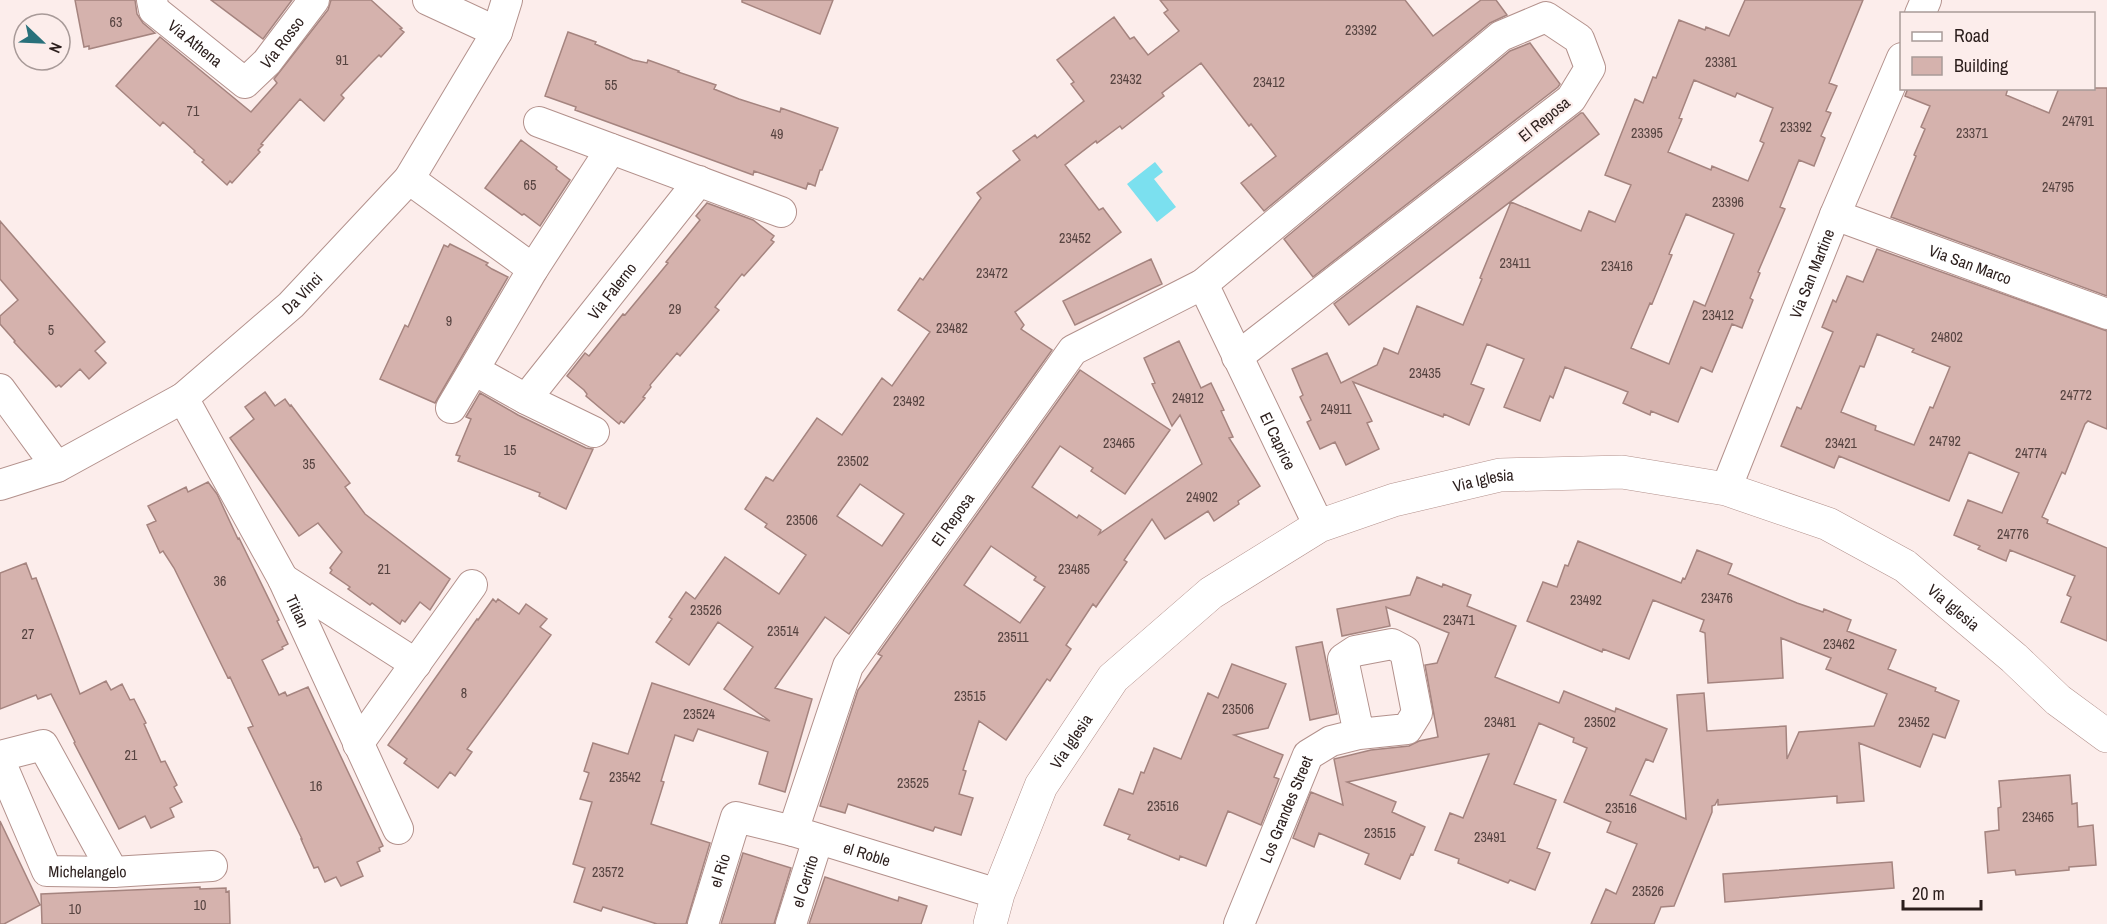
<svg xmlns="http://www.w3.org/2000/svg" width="2107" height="924" font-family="'Archivo Narrow',sans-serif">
<rect width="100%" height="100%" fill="#fcedeb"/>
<path fill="#7be0ef" d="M1155,162L1163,172L1154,179L1176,207L1157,222L1127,184Z"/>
<path fill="#d5b2ad" stroke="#a5847f" stroke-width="1.5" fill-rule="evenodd" d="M75,0H135L137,14L143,23L155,33L89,49V46L84,47Z
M211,0H292L263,39Z
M331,0H371L402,28L400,29L404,32L381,57L379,55L370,64L341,95L344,98L324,121L300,99L261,144L263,145L258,150L260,152L232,183L230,181L227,185L202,162L204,160L194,152L195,151L163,122L160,126L116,86L160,37L251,112L277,83L274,79L328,10Z
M742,0H833L820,34L742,2Z
M1160,0H1405L1433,36L1481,0H1496L1507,15L1490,23L1264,211L1241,183L1276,156L1251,124L1249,126L1201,63L1162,93L1164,96L1122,129L1120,126L1097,143L1096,141L1065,165L1099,210L1103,208L1121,232L1015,312L1024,325L1021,329L1052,350L849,634L825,617L775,688L812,699L785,792L759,784L768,752L698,729L693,741L675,735L661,781L664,782L651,824L710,843L686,924H657L603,907L601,911L574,902L585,868L573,864L592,802L580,799L589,773L584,771L593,743L628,754L652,683L770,721L724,689L753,647L718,622L689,665L656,642L672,619L669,617L686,592L695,599L725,557L779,594L806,555L765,527L767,524L745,509L766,477L773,481L817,418L842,435L882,378L892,386L930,332L898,310L920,278L923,280L981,198L977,193L1020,160L1013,151L1035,135L1037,138L1084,101L1071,84L1074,82L1057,60L1114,17L1130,39L1134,37L1148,55L1179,31L1164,13L1168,10ZM860,484L904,514L882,546L837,516Z
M1745,0H1863L1829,83L1837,86L1826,111L1831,113L1821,136L1825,138L1814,166L1799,160L1780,207L1785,209L1758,272L1760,273L1750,298L1753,300L1742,328L1732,324L1712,372L1701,367L1678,422L1651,411L1650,415L1623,403L1628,392L1565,367L1553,398L1550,396L1540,421L1504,407L1524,359L1487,344L1471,384L1484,389L1469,425L1444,414L1443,417L1353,382L1372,421L1367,423L1379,449L1346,465L1335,442L1320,449L1307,422L1311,420L1300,397L1303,395L1292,369L1327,353L1341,383L1377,365L1384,348L1398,354L1417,306L1463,325L1482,279L1480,278L1511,202L1581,231L1589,211L1615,222L1631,185L1605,175L1635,99L1643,103L1653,77L1656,78L1679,20L1705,30L1706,27L1729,36ZM1694,80L1735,97L1737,93L1773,108L1760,141L1764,143L1748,181L1712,166L1711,170L1668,152L1682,119L1679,118ZM1686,214L1734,234L1705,306L1694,301L1669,364L1631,348L1650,303L1652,304L1672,255L1669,254Z
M568,32L596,42L595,44L633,60L647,63L648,60L679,71L678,72L716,85L714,89L739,99L780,112L781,108L838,128L822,170H820L815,186L808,183L806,189L754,171L753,175L575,110L576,107L545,96Z
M1530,43L1560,84L1558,87L1313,277L1284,239L1510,51Z
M1908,88H2008L2006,95L2049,113L2059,88H2107V296L1891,217L1916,156L1914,155L1925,129L1921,127L1930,106L1905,96Z
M1581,113H1583L1599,134L1349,325L1334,304Z
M521,140L557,167L556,169L570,180L540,226L524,214L522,215L485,188Z
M707,203L753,220L774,236L771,240L774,242L753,266L744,276L742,274L715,307L719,310L680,356L677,353L650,385L651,387L643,397L645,398L624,423L621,421L619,424L586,396L587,394L584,390L567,376L585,353L589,356L623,314L625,315L668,263L666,262L700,220L696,216Z
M0,221L105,342L95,351L106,363L89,379L80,369L61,387L59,385L56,387L14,342L15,341L0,324V316L18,300L0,279Z
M450,244L488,263L486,265L492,269L508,277L435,403L380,379L405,325L408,327L444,245L448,247Z
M1877,249L2107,331V429L2088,421L2085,424L2065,474L2062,472L2042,517L2048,520L2047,523L2107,548V641L2061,622L2071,597L2067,595L2075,576L2010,550L2006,561L1978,549L1980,546L1954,535L1968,500L2002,513L2019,473L1969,452L1949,501L1839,456L1834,468L1781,446L1797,407L1801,409L1833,332L1822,327L1833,300L1836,302L1847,276L1863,282ZM1877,334L1914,349L1912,352L1950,367L1933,408L1930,407L1914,445L1875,430L1876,426L1841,412L1860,366L1864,367Z
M1151,259L1162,284L1075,325L1063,301Z
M1179,341L1201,388L1211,383L1224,410L1221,411L1233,437L1229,438L1260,486L1238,501L1239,504L1214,521L1208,511L1165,539L1152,519L1124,560L1127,562L1096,607L1093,604L1066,645L1071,649L1050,681L1047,679L1006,740L979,721L963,770L966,771L959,794L973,798L961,835L935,827L933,831L848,804L845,813L820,806L858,690L882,656L878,654L1080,370L1170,430L1125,494L1091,471L1093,468L1060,446L1032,487L1077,518L1079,515L1101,530L1099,534L1202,464L1180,415L1172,426L1152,384L1155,383L1144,358ZM991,546L1036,577L1034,580L1045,587L1020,623L964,585Z
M265,392L275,406L285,399L290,406L291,405L350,483L345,487L365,514L450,579L430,610L420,602L405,622L402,620L400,624L372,603L370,605L348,589L350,587L330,573L332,570L330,568L342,552L318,523L299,536L230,438L254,419L245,407Z
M480,393L518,415L586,448L593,449L566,509L539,496L540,493L458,461L460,456L456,455L471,419L466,417Z
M208,482L217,494L238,539L239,538L279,620L277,621L288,644L282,647L283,649L262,660L279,695L285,692L287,696L308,687L383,846L379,848L380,851L357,862L363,876L341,886L336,877L325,882L318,867L314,868L301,839H302L248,728L253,726L230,677L228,678L174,568L163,551L160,553L147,525L156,521L148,506L186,487L188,492Z
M1578,541L1681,583L1683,578L1685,579L1697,550L1732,564L1728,574L1797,603L1823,612L1824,609L1851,620L1847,631L1896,650L1888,669L1936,688L1935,691L1959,701L1945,738L1933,734L1920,767L1859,743L1864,801L1837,803V796L1718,805V799L1715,805L1712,806V812L1674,906L1661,907L1654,924H1591L1606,889L1616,894L1637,844L1607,832L1611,822L1564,802L1587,748L1573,742L1574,738L1539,723L1514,784L1556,800L1537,848L1550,853L1535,890L1510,880L1508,883L1458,863L1459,859L1435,850L1450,813L1463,818L1489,754L1347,782L1396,802L1392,812L1425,827L1413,855L1411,854L1400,879L1365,864L1369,854L1319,833L1314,847L1293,838L1311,792L1343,805L1334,759L1371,750L1409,746L1419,741L1438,737L1425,665L1437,663L1449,633L1386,607L1390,626L1342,636L1337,609L1410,595L1417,577L1442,587L1443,584L1471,595L1467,606L1516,626L1495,677L1559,703L1564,691L1615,712L1616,708L1667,729L1653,762L1646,759L1630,795L1686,819L1677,695L1704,693L1707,731L1786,726L1787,759L1799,732L1874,726L1887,694L1826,669L1831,658L1781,638L1783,678L1708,683L1705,633L1700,631L1704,620L1653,600L1629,659L1603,649L1602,652L1527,621L1543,582L1557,587L1565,565L1568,566Z
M26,563L32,579L36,578L80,694L106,681L111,690L122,684L130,700L134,699L146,723L144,724L161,762L165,761L177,785L174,787L182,802L170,808L174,817L151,828L145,816L119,829L74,743L75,742L51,694L38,699L36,695L0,709V573Z
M493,599L496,602L498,599L519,614L526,604L547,619L540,627L551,635L467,749L472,752L455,776L450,772L438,788L404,763L407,759L388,745L477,619L478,620Z
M1322,642L1337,714L1310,720L1296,647Z
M1232,664L1286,684L1268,728L1234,735L1283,755L1274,777L1279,779L1261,825L1228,811L1206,866L1180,856L1179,860L1128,839L1130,835L1104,825L1119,789L1133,794L1141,772L1144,773L1154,748L1181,759L1208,693L1218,698Z
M2070,775L2072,804L2077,803L2078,827L2093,825L2096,865L2069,867V870L2016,875L2015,870L1988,873L1985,832L1999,830L1998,808L2001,807L1999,781Z
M0,821L40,905L4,924H0Z
M743,853L791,868L774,924H721Z
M1892,862L1894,888L1725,902L1723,874Z
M825,877L898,901L899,897L927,906L921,924H809Z
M200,887V889L226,888V892L229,891L230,924H42L41,894Z"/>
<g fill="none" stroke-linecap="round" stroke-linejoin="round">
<g stroke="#b3918c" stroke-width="32">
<g id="minor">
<path id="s1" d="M152,0L154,10L245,83L267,62L314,0"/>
<path d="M428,0L497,32"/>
<path d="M1920,14L1926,0"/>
<path d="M539,122L781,212"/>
<path d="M409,179L533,269"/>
<path id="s2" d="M1835,215L2107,314"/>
<path id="s3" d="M1203,284L1319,526"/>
<path d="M474,370L526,399L594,432"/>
<path d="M0,389L57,467"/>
<path id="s4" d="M183,398L283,579L398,829"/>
<path id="s5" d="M526,399L699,181"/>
<path d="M451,408L533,269L611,149"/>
<path id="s6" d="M0,485L57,467L183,398L291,305L409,179L497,32L507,0"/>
<path id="s7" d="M1726,489L1835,215L1902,58"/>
<path d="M283,579L416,664"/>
<path d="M358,744L472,585"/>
<path d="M0,756L43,745L113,872"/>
<path id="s8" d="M0,761L47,871L113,872L212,866"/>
<path id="s9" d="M793,831L848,666L1073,350L1203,284L1501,36L1546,17L1579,39L1590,68L1571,99L1237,357"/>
<path id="s10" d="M703,924L736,817L793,831L998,894"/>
<path id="s11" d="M791,924L818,839"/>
<path id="s12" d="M1239,924L1308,755L1331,741L1359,734L1407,729L1417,713L1405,651L1392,644L1355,651L1343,659L1359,734"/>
</g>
</g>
<g stroke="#b3918c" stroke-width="34">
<g id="tertiary">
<path id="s13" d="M990,924L998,894L1041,786L1113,678L1211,593L1319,526L1394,500L1500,475L1622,472L1726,489L1828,524L1905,566L2014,658L2058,700L2107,736"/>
</g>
</g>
<use href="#minor" stroke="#fff" stroke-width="30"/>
<use href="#tertiary" stroke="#fff" stroke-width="33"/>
</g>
<g text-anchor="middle" stroke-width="4.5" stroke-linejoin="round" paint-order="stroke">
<g font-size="14" fill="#564340">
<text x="116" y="27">63</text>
<text x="1361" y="35">23392</text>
<text x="342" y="65">91</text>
<text x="1721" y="67">23381</text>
<text x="1126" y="84">23432</text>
<text x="1269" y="87">23412</text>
<text x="611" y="90">55</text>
<text x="193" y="116">71</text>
<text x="2078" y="126">24791</text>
<text x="1796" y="132">23392</text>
<text x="1647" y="138">23395</text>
<text x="1972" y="138">23371</text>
<text x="777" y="139">49</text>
<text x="530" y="190">65</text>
<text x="2058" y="192">24795</text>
<text x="1728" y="207">23396</text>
<text x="1075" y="243">23452</text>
<text x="1515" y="268">23411</text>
<text x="1617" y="271">23416</text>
<text x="992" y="278">23472</text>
<text x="675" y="314">29</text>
<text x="1718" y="320">23412</text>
<text x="449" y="326">9</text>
<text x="952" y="333">23482</text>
<text x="51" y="335">5</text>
<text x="1947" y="342">24802</text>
<text x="1425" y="378">23435</text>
<text x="2076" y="400">24772</text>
<text x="1188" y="403">24912</text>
<text x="909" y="406">23492</text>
<text x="1336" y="414">24911</text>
<text x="1945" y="446">24792</text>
<text x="1119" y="448">23465</text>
<text x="1841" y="448">23421</text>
<text x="510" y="455">15</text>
<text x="2031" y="458">24774</text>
<text x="853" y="466">23502</text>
<text x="309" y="469">35</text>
<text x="1202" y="502">24902</text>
<text x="802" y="525">23506</text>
<text x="2013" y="539">24776</text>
<text x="384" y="574">21</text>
<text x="1074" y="574">23485</text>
<text x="220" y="586">36</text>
<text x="1717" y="603">23476</text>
<text x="1586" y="605">23492</text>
<text x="706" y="615">23526</text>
<text x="1459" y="625">23471</text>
<text x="783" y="636">23514</text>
<text x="28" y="639">27</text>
<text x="1013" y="642">23511</text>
<text x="1839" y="649">23462</text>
<text x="464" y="698">8</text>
<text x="970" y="701">23515</text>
<text x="1238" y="714">23506</text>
<text x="699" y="719">23524</text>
<text x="1500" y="727">23481</text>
<text x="1600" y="727">23502</text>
<text x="1914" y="727">23452</text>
<text x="131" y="760">21</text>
<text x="625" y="782">23542</text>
<text x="913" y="788">23525</text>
<text x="316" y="791">16</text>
<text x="1163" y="811">23516</text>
<text x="1621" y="813">23516</text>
<text x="2038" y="822">23465</text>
<text x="1380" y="838">23515</text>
<text x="1490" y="842">23491</text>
<text x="608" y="877">23572</text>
<text x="1648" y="896">23526</text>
<text x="200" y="910">10</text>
<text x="75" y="914">10</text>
</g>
<g font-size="16" fill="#2b1e1c" stroke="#fcedeb">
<text dy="6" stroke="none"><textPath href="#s1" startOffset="182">Via Rosso</textPath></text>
<text dy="6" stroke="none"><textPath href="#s1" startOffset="63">Via Athena</textPath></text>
<text transform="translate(1544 119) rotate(-39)" y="6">El Reposa</text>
<text dy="6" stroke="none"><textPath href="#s2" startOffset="144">Via San Marco</textPath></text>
<text dy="6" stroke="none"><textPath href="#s7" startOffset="232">Via San Martine</textPath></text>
<text dy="6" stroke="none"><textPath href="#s5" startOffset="138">Via Falerno</textPath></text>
<text dy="6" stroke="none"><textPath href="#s6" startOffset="362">Da Vinci</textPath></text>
<text dy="6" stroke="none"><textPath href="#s3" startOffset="174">El Caprice</textPath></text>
<text dy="6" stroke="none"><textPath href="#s13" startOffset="705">Via Iglesia</textPath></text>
<text dy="6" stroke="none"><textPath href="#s9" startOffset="354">El Reposa</textPath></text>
<text dy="6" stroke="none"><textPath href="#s13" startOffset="1209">Via Iglesia</textPath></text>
<text dy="6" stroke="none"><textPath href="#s4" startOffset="242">Titian</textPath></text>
<text dy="6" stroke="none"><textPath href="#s13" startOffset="201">Via Iglesia</textPath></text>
<text dy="6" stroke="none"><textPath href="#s12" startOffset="124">Los Grandes Street</textPath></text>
<text dy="6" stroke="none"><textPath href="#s10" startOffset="248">el Roble</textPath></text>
<text dy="6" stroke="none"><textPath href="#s8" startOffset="160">Michelangelo</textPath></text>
<text dy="6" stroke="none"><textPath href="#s10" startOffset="56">el Rio</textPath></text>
<text dy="6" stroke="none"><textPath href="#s11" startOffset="45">el Cerrito</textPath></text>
</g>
</g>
<rect x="1900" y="12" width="195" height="78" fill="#fcedeb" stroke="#a89a98" stroke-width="1.5"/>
<rect x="1912" y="32" width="30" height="9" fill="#ffffff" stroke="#a89a98" stroke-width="1.5"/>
<text x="1954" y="42" font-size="18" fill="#2b1e1c">Road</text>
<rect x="1912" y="57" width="30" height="18" fill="#d5b2ad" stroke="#a89a98" stroke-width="1.5"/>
<text x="1954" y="72" font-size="18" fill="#2b1e1c">Building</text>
<g transform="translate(42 42) rotate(113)"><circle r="28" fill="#fcedeb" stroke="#a89a98" stroke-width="1.5"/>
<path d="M0-4.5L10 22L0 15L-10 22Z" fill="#29717b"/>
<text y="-9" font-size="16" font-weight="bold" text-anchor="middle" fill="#2b1e1c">N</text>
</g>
<path d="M1903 900v9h78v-9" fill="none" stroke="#2b1e1c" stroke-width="3"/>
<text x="1912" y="900" font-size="18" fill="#2b1e1c" stroke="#fcedeb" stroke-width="4.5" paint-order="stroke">20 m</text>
</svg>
